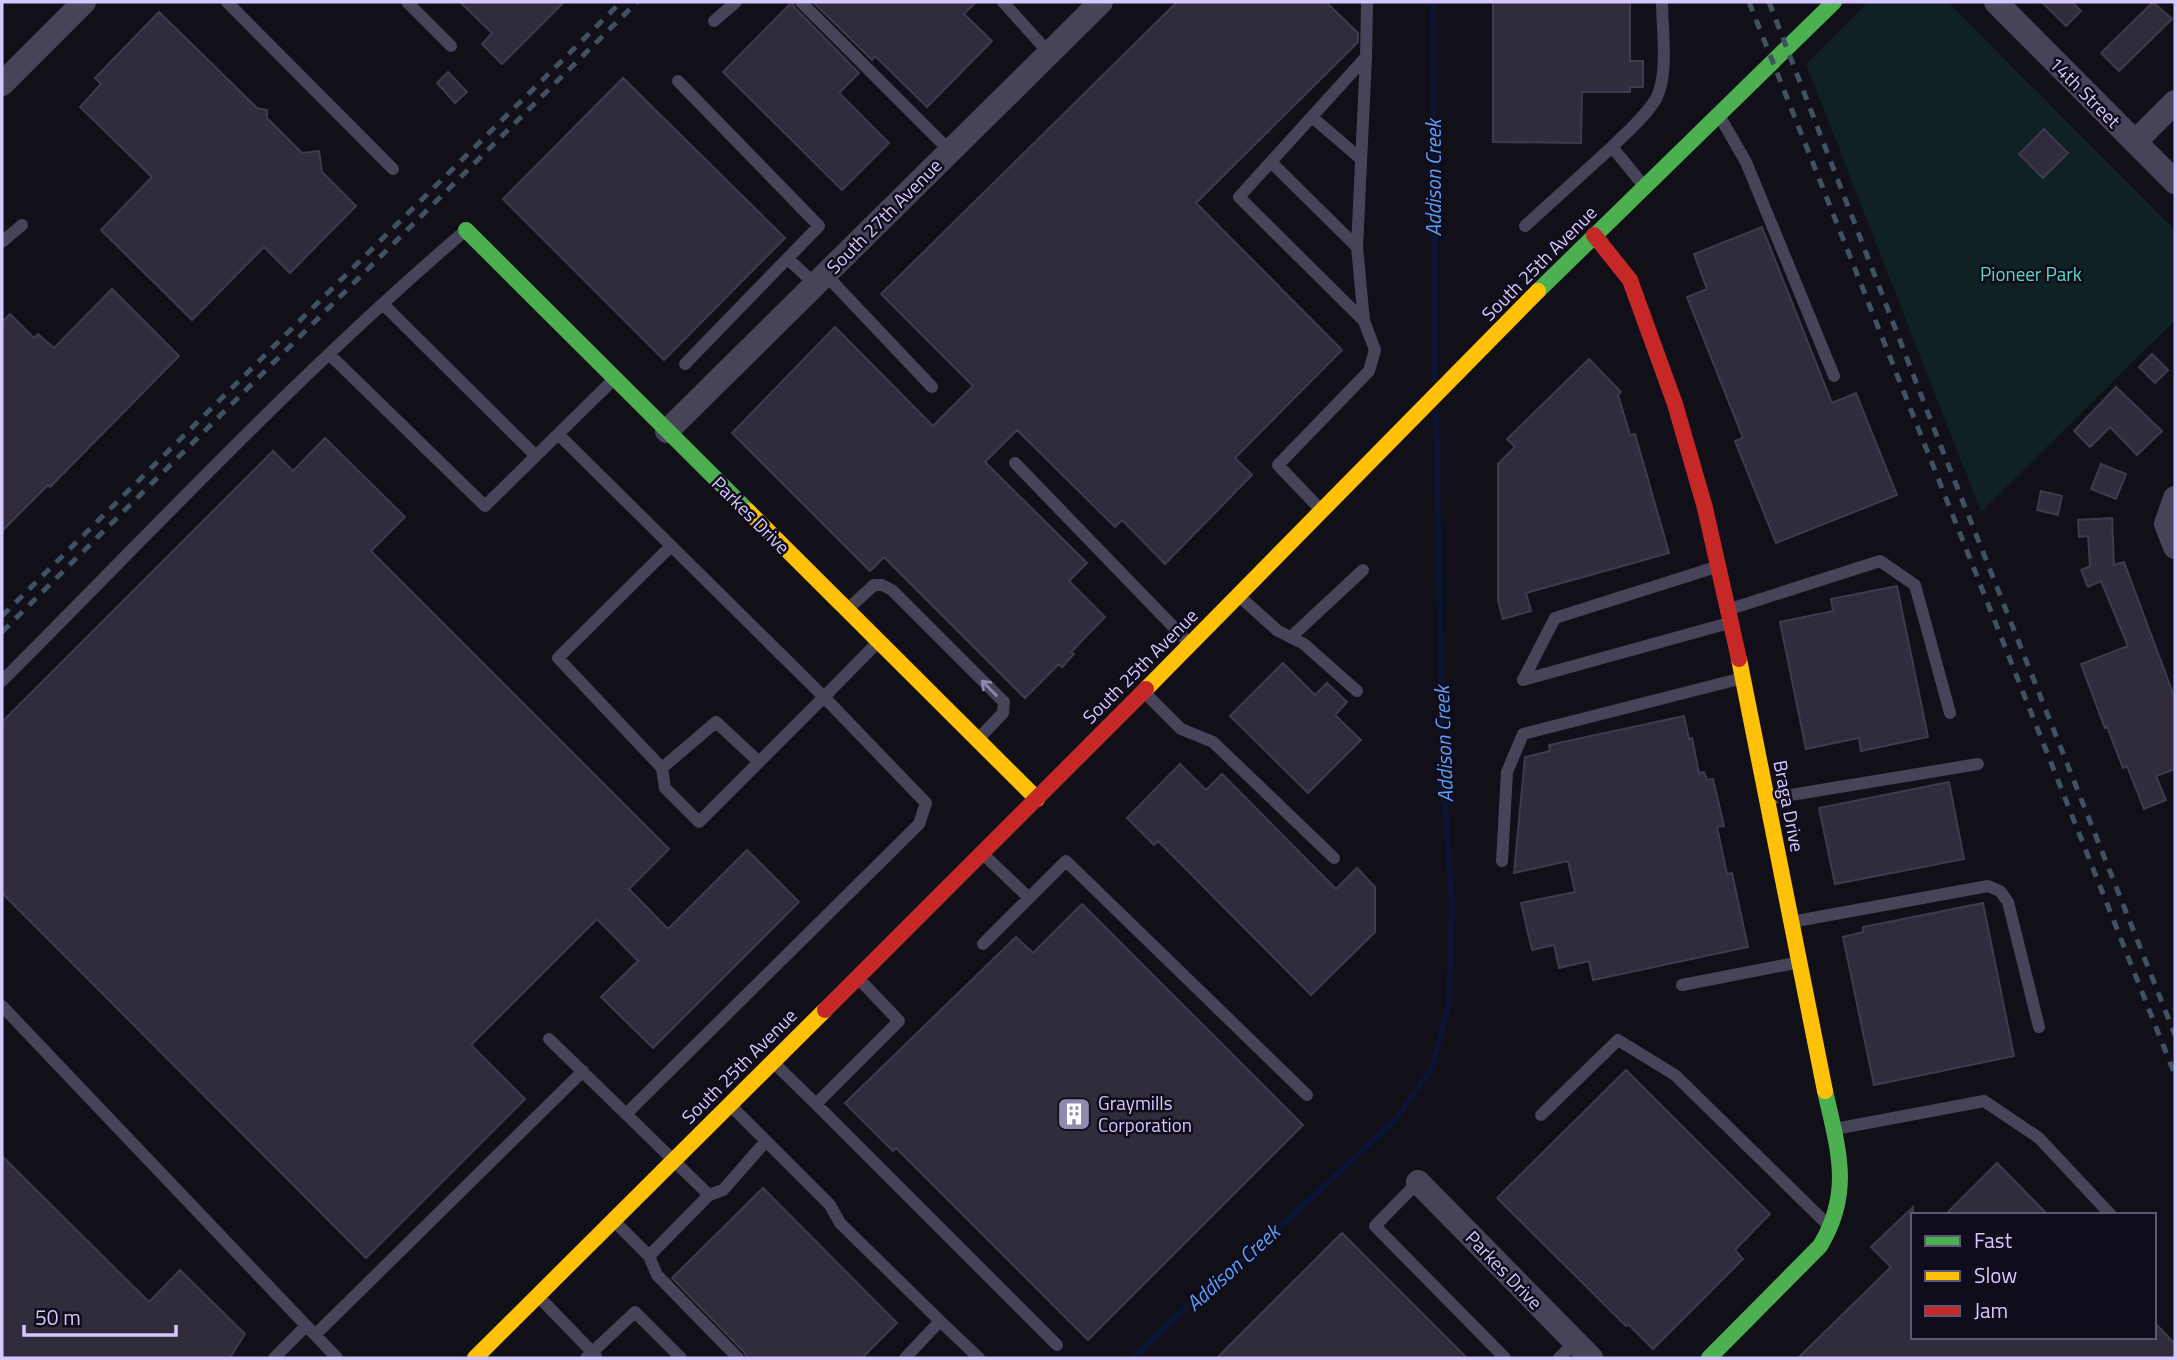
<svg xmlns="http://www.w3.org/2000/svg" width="2177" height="1360" font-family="'Titillium Web',sans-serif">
<rect width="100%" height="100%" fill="#111018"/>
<path fill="#0f2123" d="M1868,2H1948L2175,230V320L1981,512L1806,64Z"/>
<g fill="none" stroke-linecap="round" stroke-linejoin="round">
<path stroke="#0b1533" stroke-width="6" d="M1433,2L1435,378
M1134,1358L1186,1307L1265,1241L1395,1120L1432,1068L1449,1003L1452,903L1443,774L1436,413"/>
</g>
<path fill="#302c3c" stroke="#3f3a4c" stroke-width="2" d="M460,2H564L502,64L482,44L492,33Z
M792,2L795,8L859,73L839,93L889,143L842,190L723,72Z
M813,2H976L964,14L992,41L927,107L875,56L872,60Z
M1177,2H1326L1358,33V42L1196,203L1342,350L1235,458L1252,475L1165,564L1122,520L1115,527L1017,430L985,462L1087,563L1069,581L1105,617L1071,652L1074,654L1062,667L1059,664L1025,698L884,557L870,571L732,433L835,327L933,426L973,386L881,294Z
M1493,2H1630V61H1643V87H1630V92H1582L1581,143L1493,142Z
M2042,2H2072L2081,11L2066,26Z
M2153,2L2172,19L2119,71L2101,53Z
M159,12L257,108L267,110V118L302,153L319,151L322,172L356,206L290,273L264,247L192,320L101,230L152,177L80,107L101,84L95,78Z
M448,72L467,92L455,103L437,83Z
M623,78L785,238L664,360L503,199Z
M2044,129L2068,153L2043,178L2019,154Z
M1762,227L1832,403L1856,393L1897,495L1776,543L1735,441L1743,438L1687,297L1707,289L1694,254Z
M112,289L179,356L50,487L48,485L2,531V322L10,314L34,338L38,334L54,348Z
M2152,354L2168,370L2155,383L2139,367Z
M1589,359L1621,392L1618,395L1630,435L1635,434L1669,553L1526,593L1531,611L1503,619L1498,601V464L1515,447L1507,439Z
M2116,387L2162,431L2137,455L2110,427L2090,447L2074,431Z
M325,438L405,517L371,551L669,849L629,889L668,929L747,850L799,902L653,1048L601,997L638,961L597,919L471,1045L525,1099L366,1258L2,893V722L273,451L293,471Z
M2101,464L2126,474L2116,499L2091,489Z
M2041,491L2062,496L2058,515L2037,510Z
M2112,518L2114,565L2124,562L2175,699V769L2156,776L2166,800L2144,809L2127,766L2123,768L2107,727L2105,728L2081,664L2128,646L2101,581L2088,587L2081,570L2090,566L2088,536L2079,537L2078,520Z
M1897,586L1928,737L1861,751L1859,738L1806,749L1780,622L1833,611L1831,599Z
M1283,663L1315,695L1327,683L1347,702L1335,715L1361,740L1308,793L1230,716Z
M1684,716L1689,739L1692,738L1699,773L1704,772L1707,780L1713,779L1724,826L1717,827L1727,874L1732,873L1748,947L1593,980L1589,961L1559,968L1554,945L1532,950L1521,903L1575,892L1568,861L1514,873L1525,757L1550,751L1549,745Z
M1180,764L1206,790L1222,774L1336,889L1357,868L1375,887V932L1311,995L1158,841L1154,845L1127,818Z
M1949,782L1964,859L1835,884L1819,808Z
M1983,903L2014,1056L1874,1085L1843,937L1863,932V927Z
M1082,904L1303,1125L1088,1340L896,1148L893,1151L845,1103L1016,937L1033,953Z
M1626,1070L1770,1214L1735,1250L1743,1259L1653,1349L1628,1324L1626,1326L1497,1198Z
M2,1156L149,1302L180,1270L245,1334L230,1358H2Z
M1997,1163L2048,1215H1945Z
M763,1188L897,1323L862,1358H747L744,1352L672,1278Z
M1913,1207V1337H2154V1322L2175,1344V1358H1798L1891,1267L1871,1247Z
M1342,1233L1467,1358H1217Z"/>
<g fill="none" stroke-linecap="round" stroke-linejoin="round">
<path stroke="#474459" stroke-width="12" d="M227,2L393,169
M407,2L451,46
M801,2L950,151
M1003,2L1049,53
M714,21L736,2
M678,81L819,226L685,364
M1312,117L1361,159
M1720,117L1746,162L1834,376
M1271,162L1357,247L1364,321
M1644,186L1612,147C1627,132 1645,117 1656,99C1669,74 1662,30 1662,2
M1525,226L1612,147
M2,242L22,225
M1357,247L1366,57
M788,259L815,284
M825,274L932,387
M383,304L536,456
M330,355L485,506L612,381
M558,434L824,697L878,642
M1015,463L1188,642
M1320,509L1278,465L1369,371L1375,350L1364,321L1239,197L1366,57L1367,2
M1239,596L1278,631L1304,644L1357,691
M850,607L874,585H882L892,590L1004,702L1003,713L980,737
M1730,609L1880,561L1915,585L1950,713
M1291,637L1363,570
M1523,680L1555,618L1716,567
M1523,680L1729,623
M2,681C154,529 302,370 466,230
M1144,692L1181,729L1213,742L1334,858
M662,768L665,788L699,822L759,762
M1767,799L1978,764
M983,854L1029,898
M1502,861L1507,772L1523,734L1739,679
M1791,922L1988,886L2000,891L2008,902L2039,1027
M983,944L1066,861L1307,1095
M858,978L899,1021L816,1104L1057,1345
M1682,985L1795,963
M2,1006L337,1358
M549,1039L626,1114
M774,1063L816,1104
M730,1105L830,1205L840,1223L940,1321
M1541,1115L1618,1040L1675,1075L1829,1226
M1835,1129L1984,1101L2039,1138L2111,1215
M1418,1182L1375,1226L1505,1358
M709,1195L723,1190L766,1141
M614,1221L649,1256L709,1195L626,1114L919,824L926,803L824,697L759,762L716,722L662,768L558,658L671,546
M649,1256L657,1275L738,1358
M538,1296L596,1356
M315,1335L583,1071
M274,1358L306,1326
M586,1358L635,1312L681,1358
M905,1358L940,1321L979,1358
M1559,1358L1575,1342"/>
<path stroke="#474459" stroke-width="24" d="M1996,2L2175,182
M2,84L84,2
M2135,142L2175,102
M667,431L1101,2
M2175,498L2166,524L2175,547
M1418,1182L1591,1358"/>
<path stroke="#4caf50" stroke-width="16" d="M466,230L748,511
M1538,291L1834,2
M1709,1358L1820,1246C1853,1192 1838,1149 1825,1091"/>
<path stroke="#ffc107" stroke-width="16" d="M748,511L1037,799
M1739,659L1825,1091
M1146,689L1538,291
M475,1358L825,1010"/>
<path stroke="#c62828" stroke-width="16" d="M1594,235L1630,280L1675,404L1705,508L1739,659
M825,1010L1146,689"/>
<path stroke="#415162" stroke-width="5" stroke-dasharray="10 9" stroke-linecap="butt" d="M1749,2L2175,1075
M1769,2L1940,444L2175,1035
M2,616L621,2
M2,632L637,2"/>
</g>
<defs><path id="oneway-shaft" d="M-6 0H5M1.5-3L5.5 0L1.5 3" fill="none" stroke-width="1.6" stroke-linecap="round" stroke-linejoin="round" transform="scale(1.75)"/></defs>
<use stroke="#8e86ab" href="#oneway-shaft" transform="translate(989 688) rotate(-135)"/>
<defs>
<g id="building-square" transform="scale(1.75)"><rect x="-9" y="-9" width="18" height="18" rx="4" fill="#9088ad" stroke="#100c1b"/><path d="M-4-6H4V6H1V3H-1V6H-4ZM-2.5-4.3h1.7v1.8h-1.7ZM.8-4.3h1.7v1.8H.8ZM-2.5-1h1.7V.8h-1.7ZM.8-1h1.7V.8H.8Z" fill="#fff"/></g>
</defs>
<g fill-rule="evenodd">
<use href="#building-square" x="1074" y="1114"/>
</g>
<g text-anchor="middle" stroke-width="5" stroke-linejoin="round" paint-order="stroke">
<g font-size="19" fill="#d4c8fd" stroke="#100c1b">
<text transform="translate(2085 92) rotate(45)" y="7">14th Street</text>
<text transform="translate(884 216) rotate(-45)" y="7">South 27th Avenue</text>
<text transform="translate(1539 263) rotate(-45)" y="7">South 25th Avenue</text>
<text transform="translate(751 515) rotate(45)" y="7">Parkes Drive</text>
<text transform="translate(1140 666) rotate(-45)" y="7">South 25th Avenue</text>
<text transform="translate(1789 806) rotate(79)" y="7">Braga Drive</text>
<text transform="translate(739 1066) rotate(-45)" y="7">South 25th Avenue</text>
<text transform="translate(1504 1270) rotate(46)" y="7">Parkes Drive</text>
</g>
<g font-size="19" fill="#58d9c6" stroke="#100c1b">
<text x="2031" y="281">Pioneer Park</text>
</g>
<g font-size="19" fill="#d4c8fd" stroke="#100c1b" text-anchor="start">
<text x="1098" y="1110">Graymills<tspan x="1098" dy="22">Corporation</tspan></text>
</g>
<g font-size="21" font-style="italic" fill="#5a9ff9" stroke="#100c1b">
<text transform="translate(1434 178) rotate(-90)" y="7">Addison Creek</text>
<text transform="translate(1444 744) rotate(-92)" y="7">Addison Creek</text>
<text transform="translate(1233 1268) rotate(-42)" y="7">Addison Creek</text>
</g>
</g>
<rect width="2177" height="1360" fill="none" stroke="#d4c8fd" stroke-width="7"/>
<rect x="1911" y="1213" width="245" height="126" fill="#100c1b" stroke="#5e5775" stroke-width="2"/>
<rect x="1925" y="1236" width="35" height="10" fill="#4caf50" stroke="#5e5775" stroke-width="2"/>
<text x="1974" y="1248" font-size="21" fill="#d4c8fd">Fast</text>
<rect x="1925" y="1271" width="35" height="10" fill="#ffc107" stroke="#5e5775" stroke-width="2"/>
<text x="1974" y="1283" font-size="21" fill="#d4c8fd">Slow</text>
<rect x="1925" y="1306" width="35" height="10" fill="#c62828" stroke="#5e5775" stroke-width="2"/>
<text x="1974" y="1318" font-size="21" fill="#d4c8fd">Jam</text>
<path d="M24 1325v10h152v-10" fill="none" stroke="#d4c8fd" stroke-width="3.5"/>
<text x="35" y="1325" font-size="21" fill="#d4c8fd" stroke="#100c1b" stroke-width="5" paint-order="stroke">50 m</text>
</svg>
